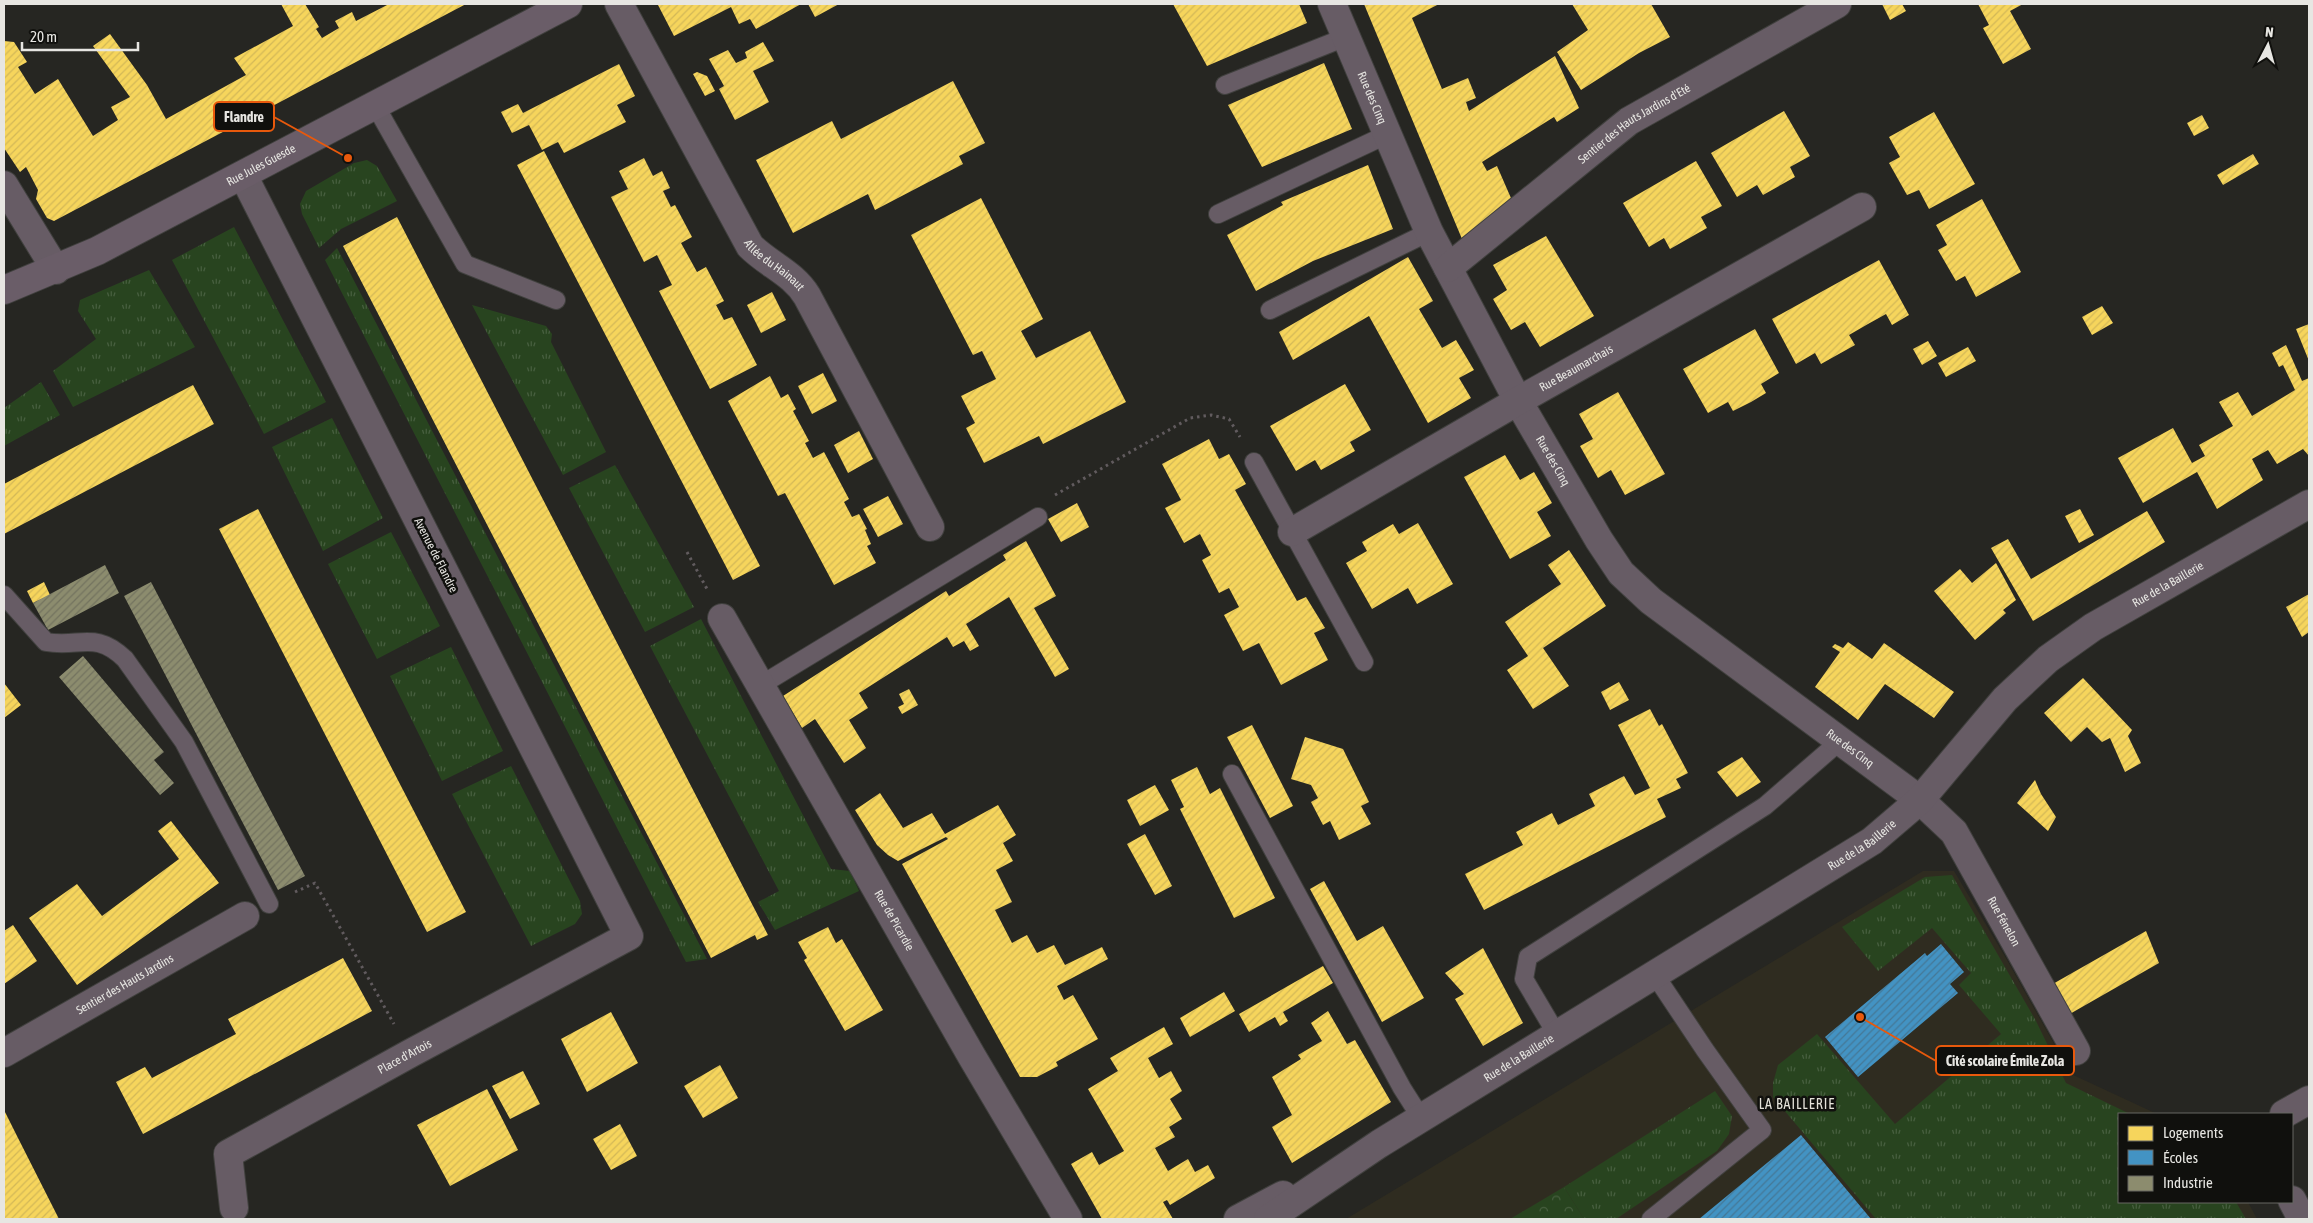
<svg xmlns="http://www.w3.org/2000/svg" width="2313" height="1223" font-family="'Asap Condensed',sans-serif">
<defs>
<pattern id="grass-tufts" width="24" height="20" patternUnits="userSpaceOnUse" patternTransform="scale(1.25)"><rect width="24" height="20" fill="#28441f"/><path d="M3 7l-1-3M5 7V3M7 7l1-3M15 17l-1-3M17 17v-4M19 17l1-3" fill="none" stroke="#475f3f"/></pattern>
<pattern id="forest-crowns" width="20" height="18" patternUnits="userSpaceOnUse" patternTransform="scale(1.25)"><rect width="20" height="18" fill="#28441f"/><path d="M2 6a3 3 0 1 1 6 0M12 15a3 3 0 1 1 6 0" fill="none" stroke="#475f3f"/></pattern>
<pattern id="homes-hatch" width="6" height="6" patternUnits="userSpaceOnUse" patternTransform="scale(1.25)"><rect width="6" height="6" fill="#f6d55c"/><path d="M-1 1l2-2M0 6l6-6M5 7l2-2" fill="none" stroke="#d3b857"/></pattern>
<pattern id="schools-hatch" width="6" height="6" patternUnits="userSpaceOnUse" patternTransform="scale(1.25)"><rect width="6" height="6" fill="#4393c3"/><path d="M-1 1l2-2M0 6l6-6M5 7l2-2" fill="none" stroke="#447897"/></pattern>
<pattern id="industry-hatch" width="6" height="6" patternUnits="userSpaceOnUse" patternTransform="scale(1.25)"><rect width="6" height="6" fill="#8c8c6e"/><path d="M-1 1l2-2M0 6l6-6M5 7l2-2" fill="none" stroke="#73735f"/></pattern>
</defs>
<rect width="100%" height="100%" fill="#262622"/>
<path fill="#2f2c20" d="M1923,871H1954L2007,960L2071,1074L2157,1114H2119V1202H2248L2257,1219H1346Z"/>
<path fill="url(#grass-tufts)" d="M367,160L377,166L397,201L341,229L319,248L302,214L300,204L306,191L354,163Z
M234,227L326,402L264,434L172,260Z
M337,248L707,959L686,962L325,260Z
M149,270L195,347L73,407L53,371L96,339L78,311L80,300Z
M472,305L546,326L552,334L551,342L606,452L563,475Z
M41,382L60,415L4,446V408Z
M332,418L383,518L323,551L272,447Z
M615,465L694,607L645,632L569,488Z
M391,532L440,626L377,659L328,564Z
M701,619L831,869L850,871L859,891L775,930L758,902L779,891L650,646Z
M451,647L503,751L442,781L390,676Z
M511,766L580,901L582,914L575,924L531,946L452,794Z
M1952,875L2036,1021L2066,1083L2130,1114H2119V1202H2236L2246,1219H1876L1773,1097V1083L1778,1065L1817,1034L1895,1124L2001,1034L1959,985L1971,973L1932,928L1878,971L1842,927L1925,877Z
M1715,1091L1732,1116L1729,1134L1717,1151L1616,1219H1584L1564,1187Z"/>
<path fill="url(#forest-crowns)" d="M1564,1187L1584,1219H1510Z"/>
<path fill="url(#homes-hatch)" d="M281,4H305L319,27L316,29L322,38L339,28L335,21L352,12L356,21L389,4H466L54,221L47,218L36,199L38,190L26,167L20,172L4,148V41L14,42L27,62L18,67L35,94L58,79L93,136L118,120L111,107L130,97L93,46L110,34L147,85L166,119L246,75L234,58L293,26Z
M660,4H801L756,29L750,19L739,24L731,7L674,36L658,5Z
M808,4H839L815,17Z
M1173,4H1299L1307,23L1207,66Z
M1364,4H1439L1412,18L1442,89L1468,78L1476,98L1466,102L1469,111L1555,56L1579,108L1557,122L1554,117L1482,162L1487,171L1497,166L1514,205L1462,239Z
M1572,4H1651L1670,37L1639,53L1581,90L1557,52L1588,30Z
M1882,4H1902L1906,11L1890,20Z
M1978,4H2023L2010,11L2031,49L2003,64L1983,28L1989,25Z
M763,42L774,61L753,71L769,102L735,120L719,89L724,86L709,59L728,50L736,63L747,58L745,52Z
M1324,63L1352,129L1262,167L1228,105Z
M619,64L635,96L617,105L626,122L564,153L558,142L542,150L529,125L512,133L501,112L518,104L523,113Z
M697,72L707,76L715,91L705,96L693,74Z
M953,81L985,143L959,156L963,164L875,210L868,194L793,233L756,160L832,121L841,139Z
M1784,111L1810,156L1790,167L1795,177L1763,195L1757,185L1737,197L1711,153Z
M1934,112L1975,184L1929,209L1919,190L1907,195L1889,163L1900,157L1889,137Z
M2202,115L2209,128L2194,136L2187,123Z
M544,151L760,566L733,580L517,165Z
M2253,154L2259,164L2223,185L2217,175Z
M644,158L653,176L662,171L670,188L663,191L671,207L675,205L692,237L681,243L697,272L706,267L724,301L716,305L724,320L732,317L757,365L710,389L659,291L672,285L657,255L644,262L611,197L628,189L619,171Z
M1696,161L1722,206L1701,217L1707,228L1670,249L1664,238L1649,247L1623,203Z
M1368,165L1393,229L1313,261L1256,291L1227,235L1283,205L1281,202Z
M981,198L1043,319L1021,331L1036,358L1090,331L1126,402L1043,444L1039,436L984,463L966,428L975,423L961,396L996,379L982,351L973,355L911,235Z
M1982,199L2021,272L1976,297L1965,276L1956,281L1938,250L1947,245L1936,225Z
M397,217L768,935L757,940L755,935L711,958L343,246Z
M1546,236L1594,316L1540,347L1525,322L1511,330L1493,299L1507,290L1493,265Z
M1408,257L1433,301L1419,309L1442,348L1456,340L1474,370L1459,378L1471,398L1428,423L1369,316L1293,360L1279,332Z
M1879,260L1909,315L1892,325L1886,314L1868,324L1849,335L1855,345L1821,364L1815,353L1796,364L1772,319Z
M772,292L786,320L761,333L747,305Z
M2102,306L2113,323L2092,335L2082,317Z
M2309,324V361L2296,329Z
M1755,329L1779,373L1761,384L1766,393L1751,402L1733,411L1728,402L1708,413L1683,369Z
M1928,341L1937,356L1922,365L1913,349Z
M2286,345L2302,381L2309,378V456L2303,449L2277,464L2268,450L2252,459L2263,480L2217,509L2197,472L2143,503L2118,458L2173,428L2192,463L2205,456L2199,445L2233,426L2219,402L2238,392L2252,416L2295,390L2283,365L2279,367L2272,353Z
M1968,347L1976,361L1946,377L1938,363Z
M823,373L837,401L812,414L798,386Z
M770,376L781,398L788,394L796,409L793,411L809,441L805,443L813,458L824,452L849,499L844,502L852,517L859,514L867,529L865,530L871,544L867,546L876,563L834,585L785,493L778,496L728,401Z
M1345,384L1371,430L1350,442L1355,451L1321,470L1315,460L1296,471L1270,426Z
M193,385L214,424L4,534V484Z
M1618,392L1665,474L1625,495L1611,470L1598,478L1580,446L1593,439L1579,414Z
M859,431L873,459L848,473L834,445Z
M1209,439L1219,459L1229,454L1246,484L1235,490L1297,601L1306,597L1325,628L1314,633L1328,660L1281,685L1259,643L1243,651L1224,615L1239,607L1229,588L1219,593L1202,560L1211,555L1200,534L1184,543L1165,508L1181,500L1162,464Z
M1505,455L1520,480L1534,472L1552,503L1537,512L1551,536L1510,559L1464,477Z
M888,496L903,524L878,537L863,509Z
M1077,503L1089,527L1061,542L1048,519Z
M258,509L466,912L427,932L219,529Z
M2080,509L2094,535L2079,543L2065,516Z
M2147,511L2165,542L2033,621L1991,548L2008,539L2031,579Z
M1418,523L1453,584L1417,604L1408,588L1372,609L1346,563L1367,551L1362,542L1393,524L1399,534Z
M1026,541L1056,596L1034,608L1069,669L1055,677L1009,597L966,624L979,646L970,651L964,641L953,647L947,637L859,693L868,708L849,720L866,748L856,755L844,763L815,719L802,728L783,696L946,591L949,596L1006,560L1003,555Z
M1569,550L1606,606L1543,648L1569,686L1533,709L1507,670L1528,656L1505,622L1561,584L1548,565Z
M1996,563L2016,600L2003,610L2006,613L1975,640L1934,591L1960,569L1972,583Z
M44,582L50,595L33,603L27,591Z
M2309,594V632L2302,637L2286,607Z
M1848,642L1872,659L1884,643L1954,692L1934,718L1885,684L1858,720L1815,687L1840,652L1832,647L1835,644L1843,648Z
M2083,678L2132,730L2128,736L2141,763L2125,772L2110,738L2102,742L2087,727L2071,742L2044,713Z
M1619,682L1629,700L1610,710L1601,692Z
M4,683L21,705L4,718Z
M909,689L918,705L902,714L898,707L904,704L899,694Z
M1650,709L1659,726L1662,724L1688,773L1676,779L1681,788L1657,799L1666,817L1484,910L1465,874L1523,845L1516,832L1552,813L1558,825L1595,806L1589,794L1624,776L1635,795L1650,788L1618,725Z
M1252,725L1293,806L1270,818L1227,737Z
M1305,737L1343,749L1369,802L1361,806L1371,824L1339,840L1330,821L1323,825L1311,802L1318,798L1311,785L1291,779Z
M1742,757L1761,782L1737,797L1717,772Z
M1197,767L1210,794L1220,788L1275,898L1234,918L1180,809L1184,807L1171,780Z
M2035,780L2041,794L2056,817L2048,831L2017,803Z
M1155,785L1169,810L1140,826L1127,800Z
M880,793L903,828L932,813L945,834L998,805L1016,835L1003,843L1013,861L996,870L1012,902L995,910L1012,943L1027,935L1037,953L1054,945L1065,965L1102,947L1108,959L1057,986L1064,1000L1073,995L1098,1039L1056,1062L1058,1066L1037,1077H1020L902,864L948,839L946,837L898,861L888,855L877,845L855,810Z
M171,821L219,883L77,985L29,918L77,884L102,916L179,859L158,831Z
M1145,834L1172,886L1155,895L1127,844Z
M1324,881L1357,941L1383,926L1424,998L1382,1022L1310,889Z
M13,925L37,961L4,984V931Z
M828,927L836,943L842,939L883,1010L845,1031L804,960L807,958L798,942Z
M2146,931L2159,963L2068,1015L2051,985Z
M1483,948L1523,1023L1483,1046L1455,999L1464,994L1445,973Z
M343,958L372,1011L143,1134L116,1082L145,1067L152,1078L236,1034L228,1019Z
M1323,966L1333,983L1283,1012L1288,1021L1280,1026L1275,1017L1249,1032L1239,1014Z
M1224,992L1235,1011L1190,1037L1180,1018Z
M1328,1011L1347,1044L1355,1040L1391,1102L1292,1163L1272,1127L1292,1115L1272,1077L1301,1059L1298,1055L1322,1041L1311,1023Z
M611,1012L638,1063L587,1092L561,1039Z
M1164,1027L1173,1044L1148,1058L1159,1078L1171,1071L1182,1091L1170,1099L1182,1119L1169,1127L1175,1137L1155,1148L1168,1171L1188,1159L1195,1172L1208,1165L1215,1178L1170,1205L1167,1200L1163,1202L1173,1219H1102L1071,1164L1092,1152L1099,1165L1124,1151L1088,1089L1118,1071L1110,1058Z
M720,1065L738,1098L703,1118L684,1086Z
M523,1071L540,1104L510,1119L492,1086Z
M487,1089L518,1150L450,1186L417,1125Z
M4,1110L18,1138L59,1219H4Z
M620,1124L637,1156L611,1170L593,1139Z"/>
<path fill="url(#schools-hatch)" d="M1941,944L1964,972L1950,984L1958,993L1858,1077L1825,1037L1925,953L1927,956Z
M1801,1135L1871,1219H1699Z"/>
<path fill="url(#industry-hatch)" d="M105,565L119,593L48,630L33,603Z
M151,582L305,876L278,890L124,596Z
M83,656L164,752L154,760L174,783L160,795L59,677Z"/>
<g fill="none" stroke-linecap="round" stroke-linejoin="round">
<g stroke="#40403e" stroke-width="20">
<path id="lane" d="M1225,85L1346,37
M375,105L465,264L556,300
M1218,214L1386,135
M1270,310L1429,232
M1254,462L1364,662
M4,595L46,642C80,648 95,630 125,659L184,742L269,904
M761,685L1038,517
M1232,774L1402,1088L1421,1118
M1557,1035L1524,979L1528,957L1765,806L1840,741
M1651,1219L1762,1130L1705,1050L1655,975"/>
</g>
<g stroke="#40403e" stroke-width="30">
<g id="street">
<path id="s1" d="M619,4L750,246C769,265 793,273 807,296L930,527"/>
<path id="s2" d="M1332,4L1429,232L1518,401L1599,540L1621,573L1651,601L1920,800L1954,832L2076,1051"/>
<path d="M4,185L56,270"/>
<path id="s3" d="M1448,268L1629,121L1837,4"/>
<path id="s4" d="M1292,532L1518,401L1862,207"/>
<path id="s5" d="M722,618L971,1055L1068,1219"/>
<path id="s6" d="M4,1053L245,916"/>
<path d="M2284,1114L2309,1100"/>
<path d="M2292,1200L2302,1219"/>
<path id="s7" d="M234,1208L228,1154L411,1053L629,936L243,175"/>
<path d="M1238,1219L1283,1195"/>
<path id="s8" d="M1268,1219L1379,1144L1872,841L1920,800L2005,699L2048,659L2093,627L2309,504"/>
</g>
</g>
<g stroke="#40403e" stroke-width="30">
<g id="secondary">
<path id="s9" d="M4,290L97,251L568,4"/>
</g>
</g>
<path stroke="#615b5e" stroke-width="3" stroke-dasharray="2.5 4" stroke-linecap="butt" d="M1055,495L1190,418L1211,415L1229,419L1240,437
M687,552L707,589
M295,892L315,883L394,1024"/>
<use href="#lane" stroke="#675c65" stroke-width="18"/>
<use href="#street" stroke="#675c65" stroke-width="28"/>
<use href="#secondary" stroke="#6a5d68" stroke-width="28"/>
</g>
<g text-anchor="middle" stroke-width="5" stroke-linejoin="round" paint-order="stroke">
<g font-size="12" fill="#e7e6e2" stroke="#10100d">
<text dy="4" stroke="none"><textPath href="#s2" startOffset="102">Rue des Cinq</textPath></text>
<text dy="4" stroke="none"><textPath href="#s3" startOffset="236">Sentier des Hauts Jardins d'Eté</textPath></text>
<text dy="4" stroke="none"><textPath href="#s9" startOffset="286">Rue Jules Guesde</textPath></text>
<text dy="4" stroke="none"><textPath href="#s1" startOffset="306">Allée du Hainaut</textPath></text>
<text dy="4" stroke="none"><textPath href="#s4" startOffset="328">Rue Beaumarchais</textPath></text>
<text dy="4" stroke="none"><textPath href="#s2" startOffset="508">Rue des Cinq</textPath></text>
<text transform="translate(436 555) rotate(63)" y="4">Avenue de Flandre</text>
<text dy="4" stroke="none"><textPath href="#s8" startOffset="1108">Rue de la Baillerie</textPath></text>
<text dy="4" stroke="none"><textPath href="#s2" startOffset="928">Rue des Cinq</textPath></text>
<text dy="4" stroke="none"><textPath href="#s8" startOffset="702">Rue de la Baillerie</textPath></text>
<text dy="4" stroke="none"><textPath href="#s5" startOffset="348">Rue de Picardie</textPath></text>
<text dy="4" stroke="none"><textPath href="#s2" startOffset="1164">Rue Fénelon</textPath></text>
<text dy="4" stroke="none"><textPath href="#s6" startOffset="139">Sentier des Hauts Jardins</textPath></text>
<text dy="4" stroke="none"><textPath href="#s7" startOffset="256">Place d'Artois</textPath></text>
<text dy="4" stroke="none"><textPath href="#s8" startOffset="298">Rue de la Baillerie</textPath></text>
</g>
<g font-size="14" letter-spacing="1" fill="#e5e3da" stroke="#10100d">
<text x="1797" y="1109">LA BAILLERIE</text>
</g>
</g>
<path fill="none" stroke="#e8590c" stroke-width="2" d="M348 158L274 117M1860 1017L1936 1061"/>
<g fill="#e8590c" stroke="#10100d" stroke-width="2">
<circle cx="348" cy="158" r="5"/>
<circle cx="1860" cy="1017" r="5"/>
</g>
<g fill="#10100d" stroke="#e8590c" stroke-width="2">
<rect x="214" y="102" width="60" height="29" rx="5"/>
<rect x="1936" y="1046" width="138" height="29" rx="5"/>
</g>
<g font-size="14" text-anchor="middle" font-weight="bold" fill="#e7e6e2">
<text x="244" y="122">Flandre</text>
<text x="2005" y="1066">Cité scolaire Émile Zola</text>
</g>
<rect width="2313" height="1223" fill="none" stroke="#e7e6e2" stroke-width="10"/>
<rect x="2118" y="1113" width="175" height="90" fill="#10100d" stroke="#666662"/>
<rect x="2128" y="1126" width="25" height="15" fill="#f6d55c" stroke="#666662"/>
<text x="2163" y="1138" font-size="15" fill="#e7e6e2">Logements</text>
<rect x="2128" y="1150" width="25" height="15" fill="#4393c3" stroke="#666662"/>
<text x="2163" y="1163" font-size="15" fill="#e7e6e2">Écoles</text>
<rect x="2128" y="1176" width="25" height="15" fill="#8c8c6e" stroke="#666662"/>
<text x="2163" y="1188" font-size="15" fill="#e7e6e2">Industrie</text>
<g transform="translate(2268 45) rotate(6)" stroke="#10100d" stroke-width="4" paint-order="stroke">
<path d="M0-4L9 19L0 12L-9 19Z" fill="#e7e6e2"/>
<text y="-8" font-size="14" font-weight="bold" text-anchor="middle" fill="#e7e6e2">N</text>
</g>
<path d="M22 42v8h116v-8" fill="none" stroke="#e7e6e2" stroke-width="2.5"/>
<text x="30" y="42" font-size="15" fill="#e7e6e2" stroke="#10100d" stroke-width="4" paint-order="stroke">20 m</text>
</svg>
